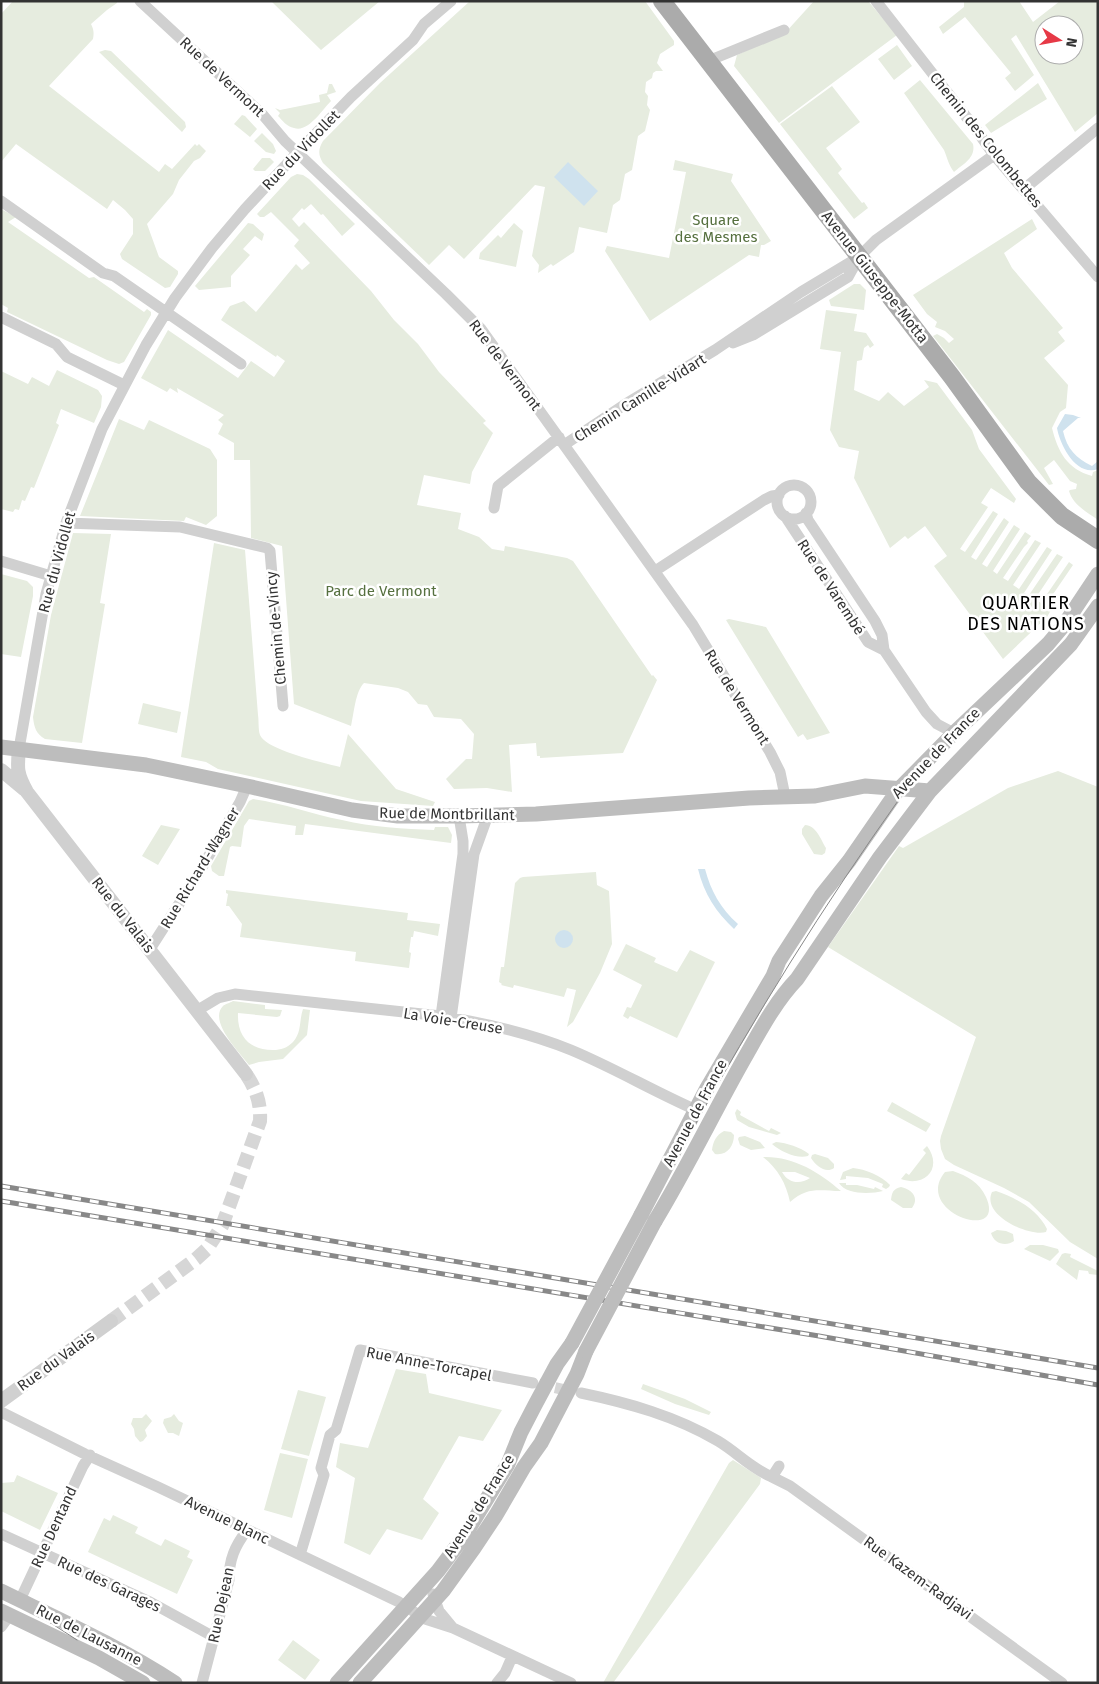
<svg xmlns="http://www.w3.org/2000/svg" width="1099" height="1684" font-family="'Fira Sans',sans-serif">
<rect width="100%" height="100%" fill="#fff"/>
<path fill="#e6ecdf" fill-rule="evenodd" d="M13,1H117V3L107,10L91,24C94,30 94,33 93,39L49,86L159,172L165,164L172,169L195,144L197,146L199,144L206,151L200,158L194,161L179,180L173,194L147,224L159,257L178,271V274L170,287L165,288L122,259L120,254L133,234V219L125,210L113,200L107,209L16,144L1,162V14Z
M271,1H380L321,50Z
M470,1H645L674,41V45L660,54L657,63L663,71H656L653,73L652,78L646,82L645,92L648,96L647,105L650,110L645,131L638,136L632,170L625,174L620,200L613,205L607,233L579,227L574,252L553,266L551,264L538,273L539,265L532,256L545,187L535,185L464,259L449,245L429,265L323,163C318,155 318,149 323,141L380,83Z
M814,1H868L897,35L779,123L734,66L737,55L785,33Z
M964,1H1019L1033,22L1060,1H1098V113L1075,132L1016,35L1011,39L1034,75L1015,91L1005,78L1011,73L965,17L943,34L939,27L964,7ZM1044,25H1074V55H1044Z
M897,45L912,66L894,80L878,59Z
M105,50L111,51L185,122L186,127L182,132L99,52Z
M920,80L973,144C976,158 963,164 954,172C949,166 947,157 944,150L904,93Z
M1038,83L1047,99L991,133L985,125Z
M329,84H332L336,92L327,95L331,101C322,110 308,133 294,128C287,127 282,120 278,116L280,113L275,108L280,110L320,102L319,95L327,93Z
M832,86L860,122L826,148L842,169L838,173L862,203L864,202L868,208L854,219L780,124Z
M242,115L245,116L257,129L250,137L234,124Z
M262,133L273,144L276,151L274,154L266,152L254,141Z
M262,158H270L274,162L265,171H255L253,169Z
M675,160L733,174L731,181L771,241L764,245H761L759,257L749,255L650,321L605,251L607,246L669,258L686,172L673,170Z
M297,174L303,175L309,179L355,224L342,236L323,214L321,215L311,204L304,210L302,208L292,219L299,227L304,222L371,291L394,320L418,344L439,372L486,421L483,423L493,433L472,472L470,484L424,475L417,505L461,513L458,529L479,537L492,549L504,551L505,546L567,558L573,561L652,676L653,675L657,680L623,753L540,758V756H537L536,743L509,745L512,792L487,788L454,789L446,779L466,759H472L474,734L461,719L434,717L427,705L418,704L408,692L398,688L364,683C355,692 354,714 351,726L294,704L282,546L251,538L250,460H234V443L218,434L223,424L218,420L224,415L177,388L178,393L170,388L167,392L141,378L168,330L238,378L251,361L274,377L285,361L277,355L276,357L221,320L230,306L244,301L256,312L296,264L302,270L310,263L294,246L299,240L271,212L264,217H260L257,214L291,177Z
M1,209L16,217L8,222L89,278L94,277L144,312L147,309L151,312V315L124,362L119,364L107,360L7,312L8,308L1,304Z
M1032,219L1037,229L1004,253L1012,268L1063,328L1058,332L1065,341L1044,358L1068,385L1066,408L1060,412L1052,428C1058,452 1067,469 1092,476L1093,472L1098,470V520C1087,512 1073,505 1069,491L1070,490L1076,489L1077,484L1070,481L1054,460L1044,468L1053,484L1049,485L933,336L937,334L944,338L949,343L954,339L945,331L935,327L937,322L927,314L913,295Z
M248,223L253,224L264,234L262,241L255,236L243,249L250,255L231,276V287L199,290L195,286Z
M514,223L523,231L516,267L479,259L480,253L498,235L501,238Z
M854,284H860L866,290L864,310L831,306L829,300Z
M826,310L857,314L854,331L866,333L874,345L870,348L868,345L864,348L862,360L857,361L854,390L879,401L888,392L904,406L929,387L924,380L937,383L972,430L979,449L1016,499L1014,503L991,488L981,503L988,507L960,549L965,552L993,511L998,514L971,557L976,560L1004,518L1009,522L982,564L987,567L1014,525L1020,529L993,571L997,574L1025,532L1031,536L1027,541L1028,543L1024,547L1003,578L1008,581L1035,540L1041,543L1013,585L1019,589L1047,547L1052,550L1024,593L1029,595L1057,554L1063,557L1035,599L1041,603L1069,562L1073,565L1045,606L1051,610L1047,617L1003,659L934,566L947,556L925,526L908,539L905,536L890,548L854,478L859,451L839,447L830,430L841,352L820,349Z
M57,370L98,390L102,396L101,407L94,423L61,409L56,423L59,425L34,488L31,487L25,501L22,500L19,510L15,509L13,512L1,509V371L28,384L32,377L49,386Z
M119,419L144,430L149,420L210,449L217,460V516L206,525L186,517L184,521L80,516Z
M73,533L111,534L100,603L105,604L82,743L45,739C36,734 34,727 33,717L51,615Z
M214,543L245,550L258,715C259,721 258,729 260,735C266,750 324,763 340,767L348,734L396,789L435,802L433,806L361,801L218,769L206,762L181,757Z
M1,574L27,581L33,587V596L21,657L1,654Z
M729,619L766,627L830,733L807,740L803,734L798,737L726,620Z
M143,703L181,712L177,733L138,724Z
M1058,771L1098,787V1259L1070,1242L1029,1202L1004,1188L954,1165L945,1159L941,1149L940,1141L941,1136L976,1037L828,947L899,846L903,848L1008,788Z
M253,799C283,803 312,814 342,820C372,827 404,829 434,830L435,827H448L452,835L451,843L305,824L303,835H295L296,826L249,819L244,826L241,847L232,846L230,847L224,876H219L212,871L211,866L249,801Z
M161,825L180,829L158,865L142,856Z
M805,825C816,825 821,840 826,848L825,853L822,855L814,854L802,834V829Z
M596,872L597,885L609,891L612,944L600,973L573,1022L567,1027L576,990L567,988L564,997L514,985L513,988L501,985L502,984L499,982L501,967H504L515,883L520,878L523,877Z
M226,890L408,913L407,920L440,924L438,936L414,931L413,937H411L409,952L411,953L409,968L355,961L356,952L240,937L242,924L229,906H226L228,894L226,893Z
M626,944L656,958L654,962L677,972L690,950L715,962L677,1038L630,1016L628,1019L623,1016L627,1007L631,1008L642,985L613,970Z
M233,1001L265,1005V1009L282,1010L280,1016L277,1017L238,1013C237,1036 249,1050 273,1050C281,1050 287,1048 293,1042C302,1032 299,1020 303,1009L310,1010L307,1035L283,1059L259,1062L249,1065C240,1053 208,1021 223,1006C225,1004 230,1003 233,1001Z
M892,1102L931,1124L926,1132L887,1111Z
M737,1109L741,1112L740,1115L769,1131L771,1128L781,1133L777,1135L749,1127L737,1120L735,1113Z
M724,1131L731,1132L734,1135C734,1146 727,1156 715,1154L712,1150C713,1142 716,1135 724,1131Z
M745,1136L760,1142L765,1148L751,1150L740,1145L738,1139L739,1137Z
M776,1142C787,1143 800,1147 809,1154L808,1156C797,1159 781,1152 772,1144Z
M927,1146C943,1167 926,1188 901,1179L906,1173L909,1175L926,1153L923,1150Z
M815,1154L828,1158L834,1164V1168C826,1174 816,1166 811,1158L812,1155Z
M763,1157C793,1156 819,1172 841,1191C820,1191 808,1186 790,1202C786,1183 778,1169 763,1157ZM782,1172H795L810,1178C800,1185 788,1183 782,1172Z
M853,1168C865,1169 882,1176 890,1185L889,1187L886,1189L882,1187L883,1184L868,1178L846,1176V1179L840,1180L843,1172Z
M953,1171C967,1176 979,1182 986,1197C1007,1244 912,1212 945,1172Z
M839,1183H846V1185H857L874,1189L875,1187L883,1191C871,1194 846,1195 839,1183Z
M901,1187C911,1189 920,1197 912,1208H903L891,1200C892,1192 893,1189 901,1187Z
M996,1191C1016,1198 1037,1209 1047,1229L1046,1232C1029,1237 981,1215 992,1192Z
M997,1230L1006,1231L1013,1234L1014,1241C1006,1247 994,1244 991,1233Z
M1030,1245H1043L1058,1249L1059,1252L1050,1261L1024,1249Z
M1065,1253L1071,1254L1070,1257L1098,1271V1275L1089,1274L1088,1271L1079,1270L1077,1280L1056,1264L1062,1254Z
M396,1369L426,1374L429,1393L502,1410L483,1441L459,1436L423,1499L439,1513L422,1540L387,1529L370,1555L344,1543L355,1478L336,1467L340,1443L368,1448Z
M643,1384L685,1399L711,1412L709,1415L675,1404L641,1389Z
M298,1390L326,1397L309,1456L281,1449Z
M146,1414L152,1421L145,1430L147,1436L143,1441L140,1442L135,1436L134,1429L131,1424L133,1418H142Z
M174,1414L179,1421L183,1423L179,1436L173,1433H168L163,1423L164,1419L171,1417Z
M280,1453L308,1459L292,1518L264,1510Z
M733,1460L761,1478L760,1484L613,1683H603L729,1463Z
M17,1475L58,1493L40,1530L1,1511V1483L14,1482Z
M113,1515L138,1527L135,1533L161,1546L165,1539L190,1551L187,1557L193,1560L177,1594L88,1552L104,1518L110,1521Z
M293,1640L320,1660L305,1680L278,1660Z"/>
<path fill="#cfe2ee" d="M568,162L598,191L584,206L554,177Z
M1065,414L1073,415L1081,418H1078L1063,431C1067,449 1076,458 1092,466L1098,461V469C1076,477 1060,445 1057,428Z
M698,869H705C711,891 720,908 738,924L734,929C716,912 704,894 698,869Z
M555 939a9 9 0 1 1 18 0a9 9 0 1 1-18 0Z"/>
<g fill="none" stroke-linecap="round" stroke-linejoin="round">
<path stroke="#d6d6d6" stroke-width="11" stroke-dasharray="11 5.5" stroke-linecap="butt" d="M539,1384L574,1392"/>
<path stroke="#d6d6d6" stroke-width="14" stroke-dasharray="14 7" stroke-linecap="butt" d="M111,1321L196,1259L207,1249L222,1226L260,1121C261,1103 256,1089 246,1074"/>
<path stroke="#d0d0d0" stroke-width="11" d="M140,1L263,115L285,141L446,294L481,329L693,625L770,752L780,772L785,796
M876,1L975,128L994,155L1098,277
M708,61L784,30
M1024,189L1098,128
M1,201L103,273L114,276L241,364
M1,317L56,344L67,357L124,385
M733,343L753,335L848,277L859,257L876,240L994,155
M564,445L624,405L715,350L801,292L859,257
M777 502a17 17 0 1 1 34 0a17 17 0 1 1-34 0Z
M494,508L498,486L559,437
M806,513L808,520L875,621L882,635L884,650L926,712L937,724L954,733
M785,516L868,642L884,650
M66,523L180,527L267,548L270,551L283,706
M1,561L51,576
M655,571L764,500L772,496L779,495
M19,749L46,594L66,523L102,429L146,345L175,298L212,248L245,209L298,152L351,97L413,40L424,24L451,1
M150,949L197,876L240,802L247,786
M198,1010L218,998L235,994L441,1016C485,1023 529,1033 571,1050C614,1068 653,1091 696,1110
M441,1016L463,854V841L459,816
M451,1018L474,854L488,815
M581,1393C629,1403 675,1416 718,1441C738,1453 749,1467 772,1477
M1,1412L85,1454L158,1487L399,1602L425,1619L453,1628L571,1683
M779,1466L772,1477L790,1486L1062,1683
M1,1534L150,1602L214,1637
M300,1555L324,1475L321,1468L330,1435L336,1430L360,1350L533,1383
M433,1594L439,1611L453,1628
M20,1600L83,1466L90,1455
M1,1627L10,1615
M202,1683L229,1580C229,1559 235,1546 247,1530
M497,1683L505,1673L512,1657"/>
<path stroke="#d0d0d0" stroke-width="14" d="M19,749C17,769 17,774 27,792L246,1074
M1,770L24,789
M1,1401L111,1321"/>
<path stroke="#bdbdbd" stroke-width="15" d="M1,747L146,765L247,786L352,810L398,816H459L536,814L749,798L815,796L865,786L930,791
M641,1215L707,1088L773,976L779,961L821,896L849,861L898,790L954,733L1048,644L1064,625L1098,574
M655,1221C687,1168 714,1112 744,1059C760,1031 775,1002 797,979L880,857L930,791L1071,644L1098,606
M1,1591C60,1620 120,1647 175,1683
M1,1611L99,1658L143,1683
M337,1683L438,1571L465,1535L508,1464L521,1432L535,1405L557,1364L572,1343
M360,1683L443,1591L474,1548L496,1515L524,1467L541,1443L577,1374L586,1351"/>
<path stroke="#ababab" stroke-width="18" d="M662,1L952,377L1028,482L1062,516L1098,540"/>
<path stroke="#888" stroke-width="1" d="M691,1132C754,1017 824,905 900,798
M40,1616L77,1640"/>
<g stroke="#888" stroke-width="5">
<path id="rail" d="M1,1186L1098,1368
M1,1201L819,1336L1098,1385"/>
</g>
<use href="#rail" stroke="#fff" stroke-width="3" stroke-dasharray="9" stroke-linecap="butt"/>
<path stroke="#bdbdbd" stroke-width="15" d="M572,1343L641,1215
M586,1351L655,1221"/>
</g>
<g text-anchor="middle" stroke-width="5" stroke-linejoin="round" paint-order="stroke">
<g font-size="15" fill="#333" stroke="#fff">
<text transform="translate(222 77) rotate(43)" y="5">Rue de Vermont</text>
<text transform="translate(986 140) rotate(51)" y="5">Chemin des Colombettes</text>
<text transform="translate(301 150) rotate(-46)" y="5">Rue du Vidollet</text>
<text transform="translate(875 277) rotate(52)" y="5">Avenue Giuseppe-Motta</text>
<text transform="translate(505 365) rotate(53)" y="5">Rue de Vermont</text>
<text transform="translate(640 398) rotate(-32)" y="5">Chemin Camille-Vidart</text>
<text transform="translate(57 562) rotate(-75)" y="5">Rue du Vidollet</text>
<text transform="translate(831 587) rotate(57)" y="5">Rue de Varembé</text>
<text transform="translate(276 628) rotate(-95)" y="5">Chemin de-Vincy</text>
<text transform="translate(737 697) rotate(58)" y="5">Rue de Vermont</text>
<text transform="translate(936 753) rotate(-46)" y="5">Avenue de France</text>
<text transform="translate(447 814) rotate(1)" y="5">Rue de Montbrillant</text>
<text transform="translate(200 868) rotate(-59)" y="5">Rue Richard-Wagner</text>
<text transform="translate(123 915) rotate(52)" y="5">Rue du Valais</text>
<text transform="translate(453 1021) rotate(9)" y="5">La Voie-Creuse</text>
<text transform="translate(695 1113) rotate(-62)" y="5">Avenue de France</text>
<text transform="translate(56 1361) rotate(-36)" y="5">Rue du Valais</text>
<text transform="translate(429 1364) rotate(11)" y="5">Rue Anne-Torcapel</text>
<text transform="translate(479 1506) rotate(-58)" y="5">Avenue de France</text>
<text transform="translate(227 1520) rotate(26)" y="5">Avenue Blanc</text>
<text transform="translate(54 1527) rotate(-65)" y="5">Rue Dentand</text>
<text transform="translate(918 1578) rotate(36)" y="5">Rue Kazem-Radjavi</text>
<text transform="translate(109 1584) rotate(25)" y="5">Rue des Garages</text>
<text transform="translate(221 1605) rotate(-78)" y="5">Rue Dejean</text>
<text transform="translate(89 1635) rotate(27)" y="5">Rue de Lausanne</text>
</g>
<g font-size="15" fill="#56703f" stroke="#fff">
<text x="716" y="225">Square<tspan x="716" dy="17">des Mesmes</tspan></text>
<text x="381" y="596">Parc de Vermont</text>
</g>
<g font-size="18" letter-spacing="1" fill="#000" stroke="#fff">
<text x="1026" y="609">QUARTIER<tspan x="1026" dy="21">DES NATIONS</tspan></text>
</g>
</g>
<rect width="1099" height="1684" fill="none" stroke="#333333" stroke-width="5"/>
<g transform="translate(1059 40) rotate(101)"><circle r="24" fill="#ffffff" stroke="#adadad"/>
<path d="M0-4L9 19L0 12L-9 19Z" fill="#e63946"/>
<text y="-8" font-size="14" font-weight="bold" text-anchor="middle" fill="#333333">N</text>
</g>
</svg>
